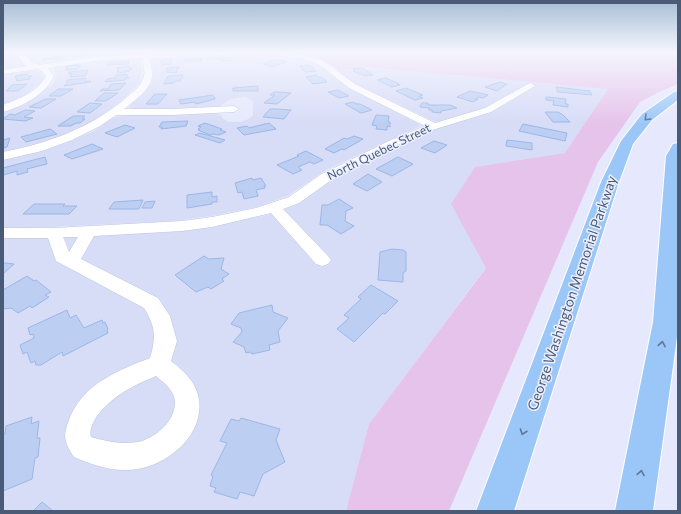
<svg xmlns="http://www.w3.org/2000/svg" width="681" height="514" font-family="Commissioner,sans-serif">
<rect width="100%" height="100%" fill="#e6e8fd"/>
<path fill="#d7dcf7" d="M3,52H198L100,57L3,71Z
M257,54L294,56L314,61L322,66L340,82L420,125L418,127L326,170L287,196L256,207L211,216L172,221L47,227L3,228V159L64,144L94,131L113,118L124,115L214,113L221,115L223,119L229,122H240L249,119L253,115V101L245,97L230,99L222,105L217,107L180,109H134L129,107L151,84L154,74L151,60L153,59Z
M133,58L140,59L142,69L140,82L126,97L90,124L61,139L3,153V112L28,100L52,85L57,77L53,67L82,61Z
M366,67L608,89L565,153L475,167L486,267L369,424L346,511H3V238L176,232L264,216L293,206L336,177L429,132L442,127L436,122L355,84L335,70Z
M31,70L42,72L44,79L43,81L25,95L3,106V74Z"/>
<path fill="#e6c3eb" d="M293,52H678V84L659,92L640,102L598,162L449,511H346L369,424L486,268L451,204L475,167L565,153L608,89L366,67L338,70C324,58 311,55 293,52Z"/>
<path fill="#bccff3" stroke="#9cb6e6" d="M92,53V55L73,57L74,54Z
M65,56L63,59L42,60L44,58Z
M208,57H231L232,58V61H221L222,59H207Z
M202,58L201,61H183L185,59Z
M171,59L172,62H170L171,64L162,65L160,60Z
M272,60L285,61L287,62L272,67L263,64Z
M129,61L128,64L107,65L110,62Z
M81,65L78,69L66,70L67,66Z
M310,65L316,71L306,72L301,68H302L300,66Z
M129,66L132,69L129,70L130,71L118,73L117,68Z
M180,67L177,69V73L166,72L167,68Z
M363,68L373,75L365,76L353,71L355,70L353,69Z
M88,70L85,76L70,77L72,74H68L69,72Z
M27,74L29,76H32L29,77L30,79L17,81L15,76Z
M127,74V77L129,78H126L125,80L105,82L107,79L115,78L116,75Z
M183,75L180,81H176L174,83L164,84L168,76Z
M316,75L318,77H321L327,82L313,84L306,77Z
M86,78L85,81H91L90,82L64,86L67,83V80Z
M386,78L399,84H397L400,85L392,87L377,80Z
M500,82L507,84L497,91L485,87Z
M126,83L119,90L100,91L102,89H108L111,84Z
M27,84L18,91H6L12,85Z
M258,86V91H233V88Z
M556,87L590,91L592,95L558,92Z
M406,88L423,95L419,96L423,98L415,100L396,91Z
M58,89H73L61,96H49Z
M338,90L349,96L339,98L328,92Z
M470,91L488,95L483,98L479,97L475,99H478L473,102L457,97Z
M274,92H279L291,93L277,104L264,103L275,95H270Z
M104,93H118L106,101H95Z
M155,94H167L158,104H146Z
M213,95L215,99L196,104L195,102L181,104L179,100Z
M546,97L566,99L565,104H568V107L553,105L554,101L546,100Z
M45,99H56L41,108L29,107Z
M353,102L357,104H360L372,110L361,113L345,104Z
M90,103L102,104L90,113L77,112Z
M422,103H428V105H450L457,108L441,111V113L432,112V110H429V108L420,107Z
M270,109H277L291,110L284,119L263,117Z
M25,110L35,111L24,117L33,118L25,121L3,119L10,114L15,115Z
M545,112H558L563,115L570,122H553Z
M376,115L389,116L388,122H390V127L387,126V130L376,129L377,126L372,125Z
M73,116H85L82,119H85L80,123H76L71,126H58Z
M188,121L186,126L161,129L162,127H159L162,122Z
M205,123L222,129L220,130L226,132L219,135L213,134L210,135L198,130H200L198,129L201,127L198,126Z
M269,123L276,129L244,135L237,128L247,126L249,128Z
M523,124L567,133L565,141L519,131Z
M125,125L135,128L117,137L105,133Z
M50,129L57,134L26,142L21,137Z
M200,133L225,140L220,143L195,135Z
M354,136L363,139L344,150L342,149L334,153L325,149L344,138L347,139Z
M10,138L7,147L3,148V140Z
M507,140L532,143V150L506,146Z
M434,141L447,145L435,153L421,148Z
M92,144L103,149L72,159L64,155Z
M306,151L323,160L314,164L310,162L298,167L302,170L293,174L277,165L299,156L297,155Z
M45,157L47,164L27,169L28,172L17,175V171L3,175V168Z
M398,157L413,164L392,176L376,169Z
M368,174L382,182L367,191L353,184Z
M252,178L253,180L261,178L266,186H264L265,188L256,190L258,196L244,199L242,192L238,193L235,183Z
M212,192V197L217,196V202H212V204L187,208V195Z
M339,199L353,208L346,211L345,221L354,226L341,234L327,225H320L322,205H328Z
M143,200L139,209H109L114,202Z
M155,201L152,208H142L145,202Z
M34,204H65L63,206H77L69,214H23Z
M392,249L403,250L406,252V271L403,273V282L378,280L380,252Z
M204,256L209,259L224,258L221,269L229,274L222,279L224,281L211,289L208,287L196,292L175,275Z
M3,263H6L14,264L3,274Z
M27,276L34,281L36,280L51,292L45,295L49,297L32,308L30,306L18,313L11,308L3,309V290Z
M371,285L398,301L385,314L383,313L354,342L337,329L349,318L344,315L361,299L358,297Z
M272,305L273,312L288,318L278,331L280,342L269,345L270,350L252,354L251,352L246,353L244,347L233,342L242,332L241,328L231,324L239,313Z
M67,310L70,318L76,315L84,328L102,320L103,323L105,322L108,329L107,330L108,333L63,356L62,352L41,365H36L35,361L31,363L27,352L23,354L20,345L34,338L33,334L30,335L28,328Z
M32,417L31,424L39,421L37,438H40L38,457L35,458L32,479L3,491V434H5L6,426Z
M241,418L280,429L276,440L285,462L263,474L254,496L240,492L237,499L214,492L216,488L210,486L213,476L211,475L227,443L220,441L231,419L239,421Z
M42,502L53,511H33Z"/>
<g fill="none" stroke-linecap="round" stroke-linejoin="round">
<g stroke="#bdc6e0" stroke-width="1">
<path id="minor" d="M16,52H23L31,62L39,65L102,56L183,52H244L241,54L150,58C150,64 153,71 152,78C149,91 134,101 124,109H172L234,106L239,109L234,112L172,115H116L100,126L72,140L42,151L3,160V152C49,143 91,128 127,97C133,92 140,87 143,79C146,73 143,65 143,58L102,60L48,68L54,76C46,94 22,107 3,112V105C18,99 38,92 46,76L42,71L38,69L3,74V70L28,66H25Z
M260,52L294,53L319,59L329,65L355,84L435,123L485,108L528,84L531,83L535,86L491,112L429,131L397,145L330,181L299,203L283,209L328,256L331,260L328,264L322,266L316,264L271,213L212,227L182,231L94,236L81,259L158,298L170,316L177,341L171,361C184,371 197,383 199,400C204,435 168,465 137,469C116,473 92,465 74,457C63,441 63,435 70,417C85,383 117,371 150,358C156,338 156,327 144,308L56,261L48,238H3V228H54L182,221L212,217L256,208L289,197L320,175L389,141L425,126L349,88L324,68L314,62L301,58ZM63,237H78L69,252ZM156,376C162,381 170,387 173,394C182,415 157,439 137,442C122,445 106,441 91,437C89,432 92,424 95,419C110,397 132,386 156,376Z"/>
</g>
<g stroke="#fff" stroke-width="2">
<path id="motorway" d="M678,91V100L652,120L633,144L619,182L514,511H476L601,182L621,141L642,114L674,92Z
M678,143V330L653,511H615L653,322L666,156L673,144Z"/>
</g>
<use href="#minor" fill="#fff" fill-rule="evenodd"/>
<use href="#motorway" fill="#9bc7f8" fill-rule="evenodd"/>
</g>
<defs><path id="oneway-chevron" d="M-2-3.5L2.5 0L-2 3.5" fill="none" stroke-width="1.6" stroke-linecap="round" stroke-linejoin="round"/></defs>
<g stroke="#5e7697">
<use href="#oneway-chevron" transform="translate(647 118) rotate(135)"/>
<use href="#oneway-chevron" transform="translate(662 344) rotate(-80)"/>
<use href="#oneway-chevron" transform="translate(523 432) rotate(109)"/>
<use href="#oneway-chevron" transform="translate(641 473) rotate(-80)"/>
</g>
<linearGradient id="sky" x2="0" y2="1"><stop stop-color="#a7bed5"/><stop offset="0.42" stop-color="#f4f5fe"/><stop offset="1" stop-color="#f4f5fe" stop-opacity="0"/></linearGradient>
<rect width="681" height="124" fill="url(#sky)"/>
<g text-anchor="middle" stroke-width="3" stroke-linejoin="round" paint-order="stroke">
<g font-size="12" fill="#495b77" stroke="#ecefff">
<text transform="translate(379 152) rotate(-26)" y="4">North Quebec Street</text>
</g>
<g font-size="14" fill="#495b77" stroke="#ecefff">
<text transform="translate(572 293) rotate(-71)" y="5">George Washington Memorial Parkway</text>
</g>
</g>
<rect width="681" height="514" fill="none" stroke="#495b77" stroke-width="8"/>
</svg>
